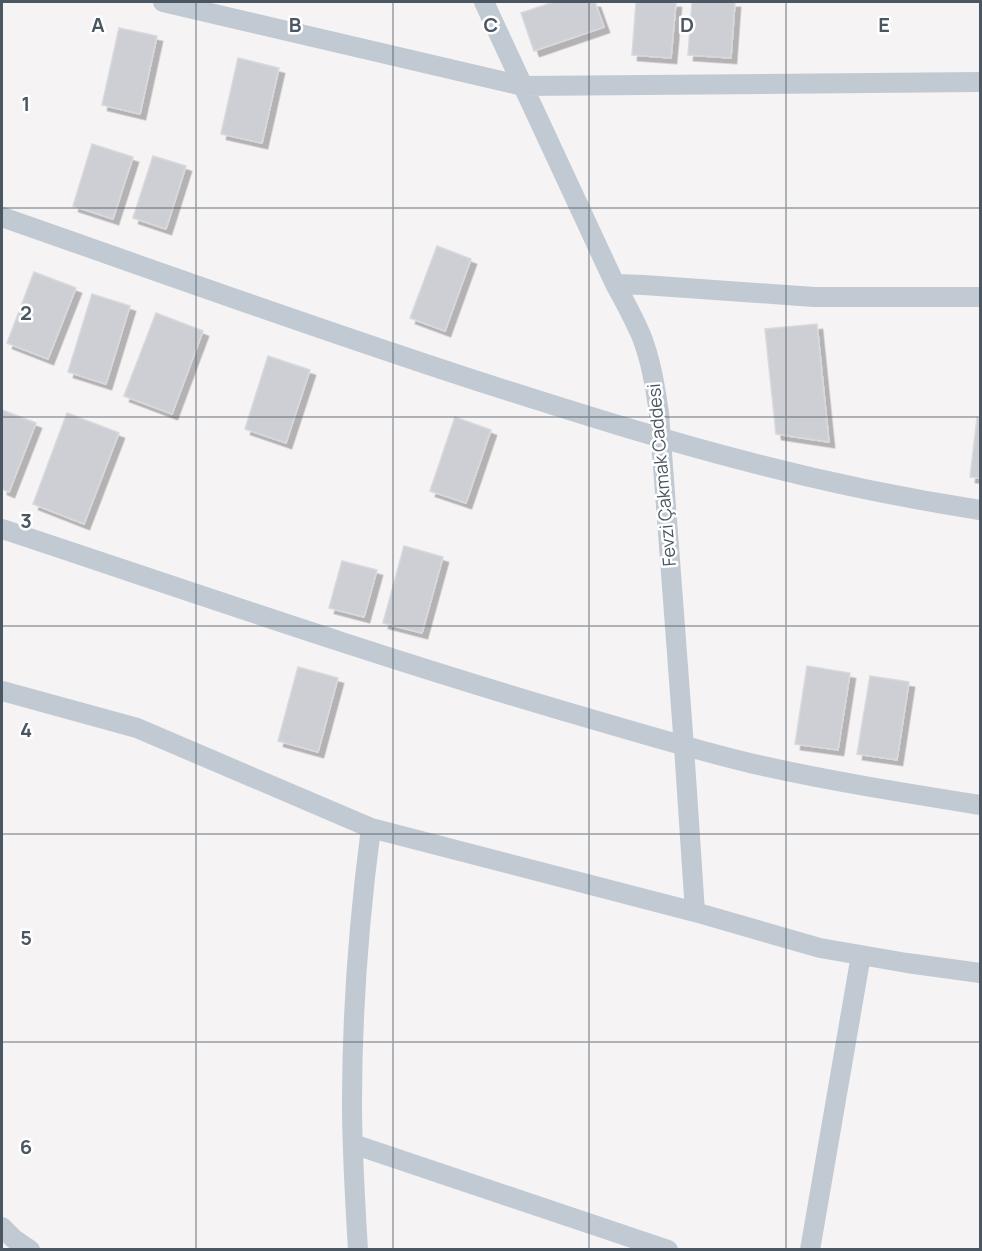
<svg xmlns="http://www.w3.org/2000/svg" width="982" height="1251" font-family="Manrope,sans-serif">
<defs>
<filter id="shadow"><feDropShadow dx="5.5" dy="5.5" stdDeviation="0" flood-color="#0004"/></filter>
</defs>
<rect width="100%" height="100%" fill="#f5f3f3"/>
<path fill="#cdcfd5" stroke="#d7d9de" stroke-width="1.5" filter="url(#shadow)" d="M554,2H595L604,27L534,51L521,13Z
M636,2H676L671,58L632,55Z
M692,2H735L731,58L688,55Z
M119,28L157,36L140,114L102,105Z
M238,58L279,68L262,143L221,134Z
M92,144L133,157L113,219L73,206Z
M153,156L186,166L166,229L133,218Z
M437,246L471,259L445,331L410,318Z
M34,272L76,288L48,359L7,343Z
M92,294L130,306L106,384L68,372Z
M156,313L203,331L172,414L124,396Z
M817,324L829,442L776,434L765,329Z
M268,356L310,370L286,443L245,429Z
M2,410L36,423L9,492L2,489Z
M67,413L119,433L84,524L33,504Z
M455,417L491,430L466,503L430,491Z
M977,418L980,419V478L970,477Z
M404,546L443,557L422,633L383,623Z
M342,561L377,570L364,617L329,608Z
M807,666L850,673L838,750L795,744Z
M298,667L338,678L318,752L278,741Z
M870,676L909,682L897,760L857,754Z"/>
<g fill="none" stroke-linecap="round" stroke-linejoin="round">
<path stroke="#c1cad2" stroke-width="20" d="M163,2L523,86L980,82
M484,2L615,284C624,300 633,317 641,335C651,360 655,386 659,413L684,747L695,912
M2,217C165,274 328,333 493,386C578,413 663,440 749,462C825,482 903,498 980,510
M615,284L644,285L814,297H980
M2,529C186,590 370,654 557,709C622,728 687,748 754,764C829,781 905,793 980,805
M2,691L137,728L371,828L695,912L820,948L907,963L980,973
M353,1144L668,1250
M2,1227L14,1239L30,1250
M358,1250C355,1201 352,1152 352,1103C352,1011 359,919 371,828
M810,1250L861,955"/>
</g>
<path fill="none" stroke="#4a5661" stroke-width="1.5" stroke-opacity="0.55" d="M196,2V1250M393,2V1250M589,2V1250M786,2V1250M2,208H980M2,417H980M2,626H980M2,834H980M2,1042H980"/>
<g text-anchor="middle" stroke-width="5" stroke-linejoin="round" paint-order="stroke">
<g font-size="18" fill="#4a5661" stroke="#fff">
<text transform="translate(662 475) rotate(-95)" y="6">Fevzi Çakmak Caddesi</text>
</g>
</g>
<g font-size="20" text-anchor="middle" font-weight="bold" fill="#4a5661" stroke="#fff" stroke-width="5" stroke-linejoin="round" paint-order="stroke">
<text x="98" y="32">A</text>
<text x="295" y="32">B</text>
<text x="491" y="32">C</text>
<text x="687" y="32">D</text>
<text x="884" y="32">E</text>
<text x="26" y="111">1</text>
<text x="26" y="320">2</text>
<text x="26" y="528">3</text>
<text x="26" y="737">4</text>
<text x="26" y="945">5</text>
<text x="26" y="1154">6</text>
</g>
<rect width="982" height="1251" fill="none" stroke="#4a5661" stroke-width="6"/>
</svg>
